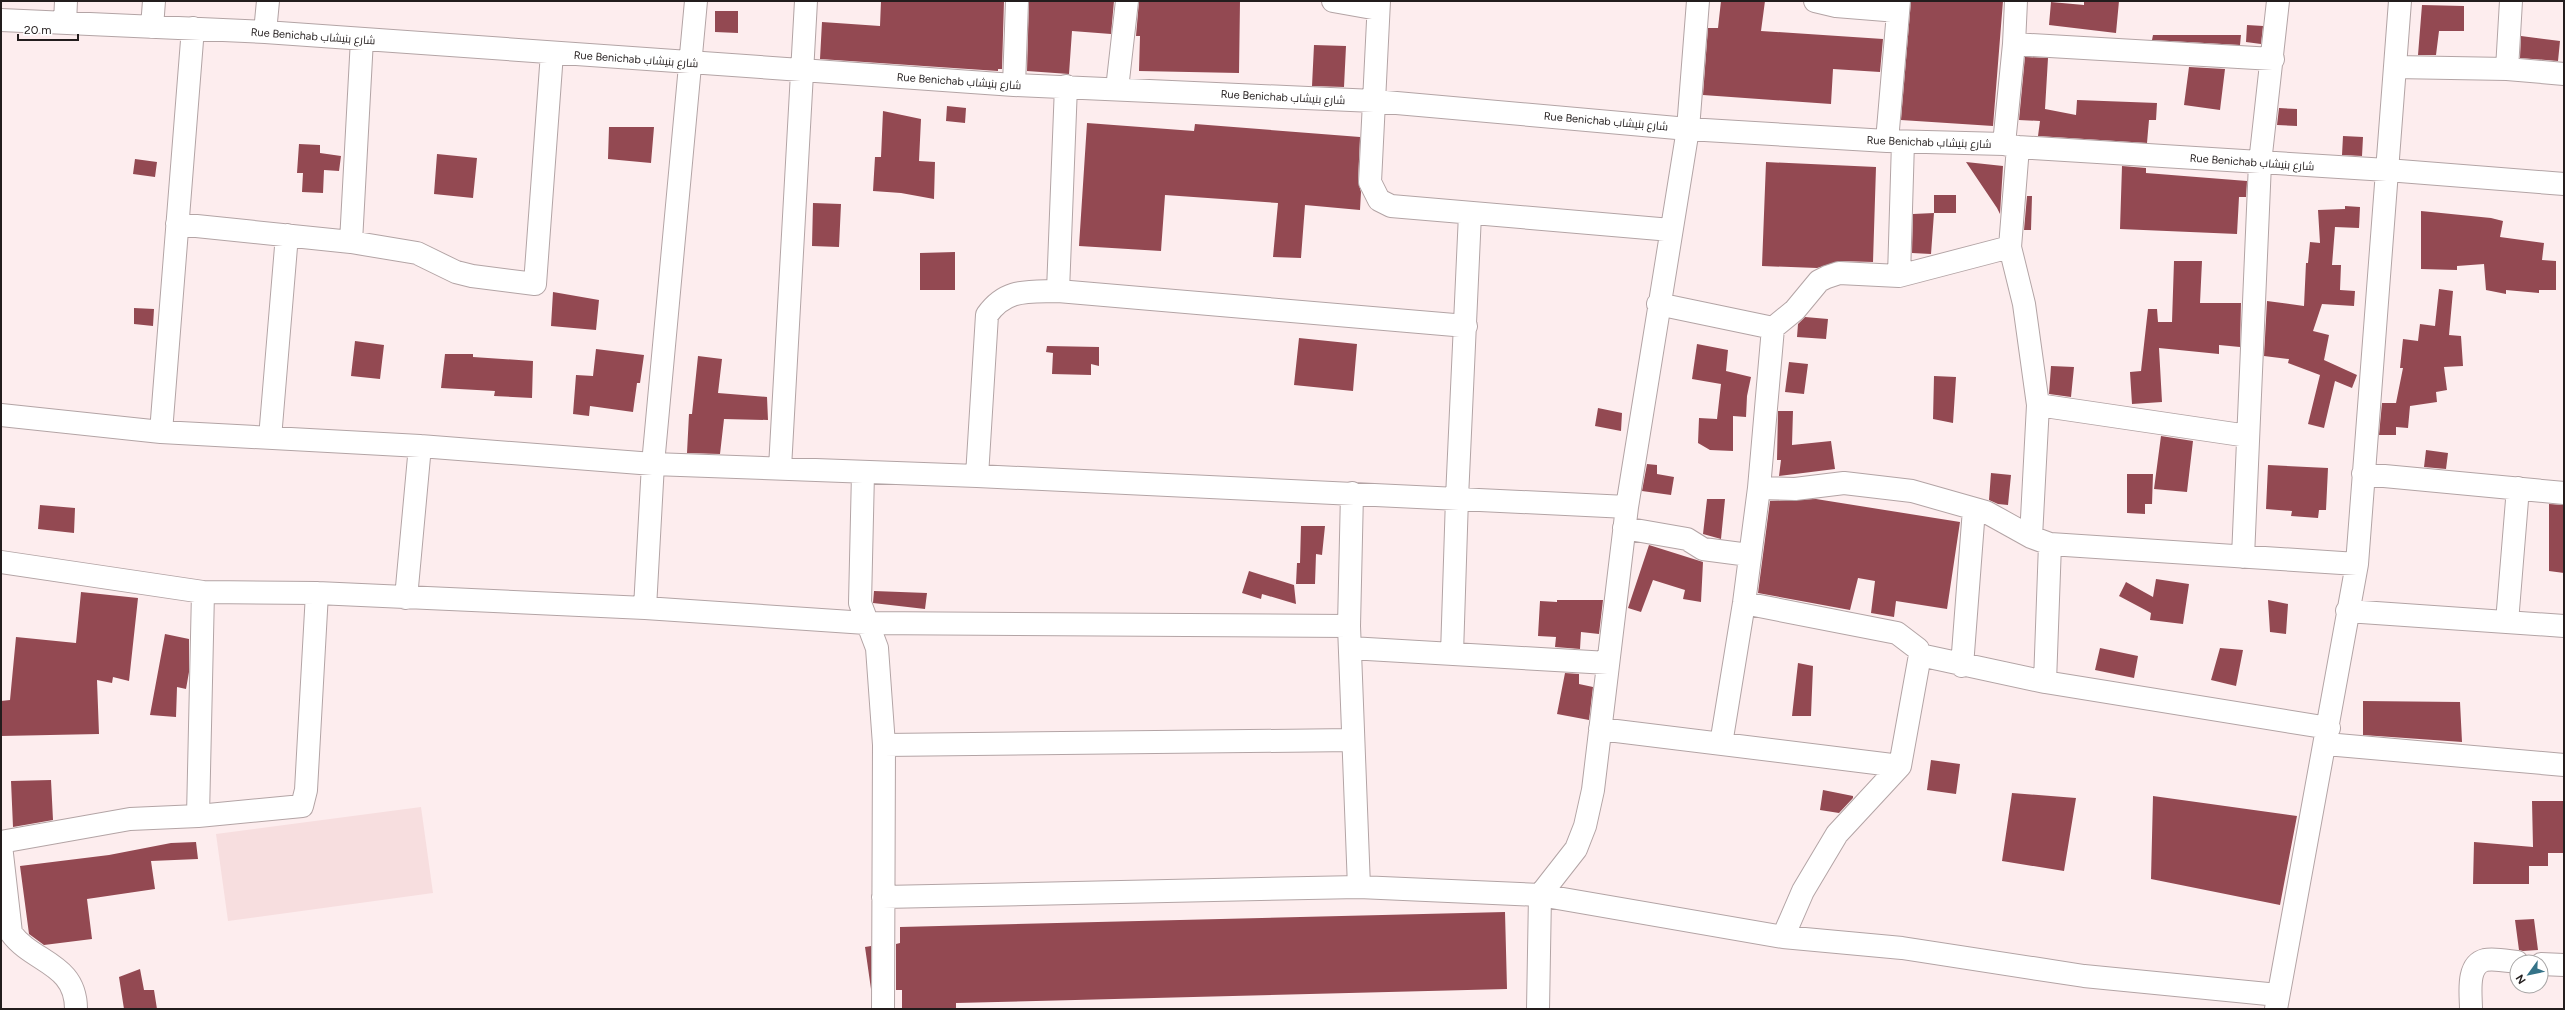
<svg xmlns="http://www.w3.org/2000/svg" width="2565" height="1010" font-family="Figtree,Cairo,sans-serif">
<rect width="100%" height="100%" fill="#fdedee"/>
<path fill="#f7dedf" d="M421,807L433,893L228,921L216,834Z"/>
<path fill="#934952" d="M881,1H1004L1002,69H998V71L820,59L822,22L880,26Z
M1029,1H1114L1111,34L1072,31L1069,74L1027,71Z
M1139,1H1240L1239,73L1139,71L1140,36H1136Z
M1721,1H1765L1761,31L1883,39L1880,72L1833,69L1831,104L1703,95L1708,28H1718Z
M1911,1H2003L1993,126L1901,120Z
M2084,1H2119L2116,33L2049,25L2051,2L2084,5Z
M2422,5L2464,6V31H2439L2436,55H2418Z
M715,11H738V33L715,32Z
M2247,25L2263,26L2261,44L2246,42Z
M2153,35H2241L2240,45L2152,40Z
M2521,36L2560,41L2558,61L2520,58Z
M1314,45L1346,46L1344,87L1312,86Z
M2025,57L2048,58L2045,109L2076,115L2077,100L2157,103L2156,120H2149L2147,143L2038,136L2040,121L2019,120Z
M2189,67L2225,69L2220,110L2184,105Z
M947,106L966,108L965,123L946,121Z
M2279,108L2297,109V126L2277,125Z
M883,111L921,119L919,161L935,162L934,199L901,193L873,191L875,157H881Z
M1087,123L1194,131L1195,124L1360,137L1358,181L1361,192L1360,210L1305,205L1301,258L1273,257L1278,203L1165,195L1161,251L1079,246Z
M609,127H654L651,163L608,159Z
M2343,136L2363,137L2362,156L2342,155Z
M299,144L320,145V153L341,156L339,171L324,170L323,193L302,192L303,173H297Z
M437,154L477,158L473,198L434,194Z
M135,159L157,162L155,177L133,174Z
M1766,162L1876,167L1873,262L1839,261L1817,268L1762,266Z
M1966,162L2003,166L2000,214L1997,208Z
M2122,166L2146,168V173L2247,181L2246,197H2239L2237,234L2120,229Z
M1934,195H1956V213H1934Z
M2027,196H2032L2031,230H2024Z
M813,203L841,204L839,247L812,246Z
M2345,206L2360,207L2359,228L2335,227L2332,265H2341L2340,290L2355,291L2354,306L2322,304L2313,331L2329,335L2324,360L2357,375L2352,388L2335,381L2324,428L2308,424L2320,375L2288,363L2289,359L2264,356L2267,301L2304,306L2306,263H2308L2310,242L2320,243L2318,210L2345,209Z
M2421,211L2491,218L2503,221L2500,237L2544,243L2542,260L2556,261V290H2539V293L2506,290V294L2486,290L2484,264L2457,266V270L2421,269Z
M1934,213L1931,254L1912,253L1913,214Z
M955,252V290H920V253Z
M2174,261H2202L2200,303H2241L2240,347L2219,345V354L2159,348L2162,402L2132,404L2130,372L2141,371L2148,309H2157L2158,322H2172Z
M2439,289L2453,291L2449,335L2461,336L2463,366L2444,367L2447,390L2436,392L2437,402L2410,406L2408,428L2396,427V435H2379L2382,403H2396L2403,368H2400L2403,339L2418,341L2420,324L2435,326Z
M553,292L599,300L596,330L551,326Z
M134,308L154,309L153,326L134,324Z
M1805,317L1828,319L1826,339L1797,337L1798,324Z
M1299,338L1357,344L1353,391L1294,385Z
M355,341L384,345L380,379L351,376Z
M1697,344L1728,350L1726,371L1751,377L1747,396L1746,417L1733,416V451L1710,450L1698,443L1699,418L1717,419L1721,384L1692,379Z
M1047,346L1099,347V366L1091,364V375L1052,374L1053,353L1046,352Z
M596,349L644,355L640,383H637L633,412L590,406L589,416L573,414L576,375L593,376Z
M445,354H473V357L533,361L532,398L494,396L495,391L441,388Z
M698,356L722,359L718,393L767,397L768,420L724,419L720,454L687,453L689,414H692Z
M1789,362L1808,364L1804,394L1785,392Z
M2051,366L2074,367L2071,397L2049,394Z
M1934,376L1956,377L1953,423L1933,419Z
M1598,408L1622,413L1621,431L1595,426Z
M1778,411H1793L1792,445L1831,441L1835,469L1779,476L1781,460H1777Z
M2161,436L2193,441L2187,492L2154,489Z
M2426,450L2448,453L2446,469L2424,467Z
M1647,464L1657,465V474L1674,477L1671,495L1642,491Z
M2268,465L2328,468L2326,510H2319L2318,518L2291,516L2292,511L2266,509Z
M1991,473L2011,475L2008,505L1998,504L1989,500Z
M2127,474H2153L2152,504H2145V514L2127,513Z
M1707,499H1725L1721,539L1703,534Z
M1816,499L1960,522L1947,609L1896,601L1894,617L1871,613L1875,581L1858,578L1850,610L1758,593L1770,501Z
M2549,504L2564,505V573L2549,571Z
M40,505L75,508L74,533L38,529Z
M1301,526H1325L1322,555L1316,554L1315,584H1296L1297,563H1300Z
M1649,545L1703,562L1701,602L1683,599L1685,590L1653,580L1641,612L1628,608Z
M1249,571L1294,585L1296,604L1262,594L1261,599L1242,593Z
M2156,579L2189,584L2183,624L2150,620L2151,613L2119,596L2126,582L2153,597Z
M874,591L927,593L925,609L873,603Z
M81,592L138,598L129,681L113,677L112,683L97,680L99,734L1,736V701L10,700L16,637L76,643Z
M1557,600H1603L1599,634L1581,632L1580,649L1555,647L1556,637L1538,636L1540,601L1557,602Z
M2268,600L2288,604L2286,634L2270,632Z
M165,634L189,639V672L186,689L177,687L176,717L150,715Z
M2100,648L2138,656L2134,678L2095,670Z
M2220,648L2243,650L2236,686L2211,680Z
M1798,663L1813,666L1811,716H1792Z
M1565,673L1579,674V684L1593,687L1589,720L1557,714Z
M2363,701L2460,702L2462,742L2363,735Z
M1931,760L1960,764L1956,794L1927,790Z
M51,780L53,820L13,827L11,781Z
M1823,790L1853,796V798L1839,813L1820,810Z
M2012,793L2076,798L2064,871L2002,861Z
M2153,796L2297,816L2280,905L2151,879Z
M2532,801H2564V853H2548V866H2529V884H2473L2474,842L2533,847Z
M196,842L198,859L151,861L155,889L87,899L92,939L44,945L29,934L20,866L109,855L171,843Z
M1505,912L1507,989L956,1003V1009H902V990H896V944L900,943V927Z
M2534,919L2538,950L2523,951L2519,950L2515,920Z
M871,946V989L865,947Z
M140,969L144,990H154L157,1009H124L119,977Z"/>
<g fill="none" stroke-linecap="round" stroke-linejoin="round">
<g stroke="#b3a4a5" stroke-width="24">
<path id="minor" d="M1333,1L1378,9
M1379,1L1370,182L1379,200L1391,206L1671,230
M1815,1L1836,6L1898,11
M1,20L265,32L1014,85L1374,101L1688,129L1887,141L2004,144L2018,147L2387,170L2564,184
M65,23L66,1
M152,27L154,1
M265,32L268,1
M2014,44L2016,1
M2395,67L2507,69L2564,74
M2507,69L2511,1
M1014,85L1017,1
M1117,89L1127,1
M1887,141L1899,1
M1903,142L1899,276L2010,247
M2004,144L2014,44L2273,59
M2018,147L2010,247L2024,304L2038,405L2031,537
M177,224L351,242L417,253L456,272L472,276L535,284L552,53
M351,242L362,39
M1058,291L1066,86
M1658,304L1773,328L1759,488L1744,603L1721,744
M1773,328L1795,310L1819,281L1827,277L1839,273L1899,276
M2038,405L2248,436
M1,415L161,432L420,446L653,464L977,476L1627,507
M161,432L193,28
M270,438L287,235
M780,468L806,1
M863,473L860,603L877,648L884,745L883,1009
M2363,474L2564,493
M977,476L987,315C1006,288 1028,292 1058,291L1466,326
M1759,488L1795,489L1844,483L1912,491L1986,512L2031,537L2050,544L2357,564
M1624,528L1687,539L1703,549L1749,555
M2243,557L2260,163L2278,1
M1,562L203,592L317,593L645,608L866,623L1349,626
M406,598L420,446
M1744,603L1897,633L1918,649L1920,655
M645,608L653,464L696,1
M2347,611L2564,626
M2507,622L2518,488
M1350,648L1608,663
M1452,654L1457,498L1470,214
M1962,666L1974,509
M2045,682L2050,544
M1600,729L1900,766
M2326,744L2564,765
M884,745L1353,740
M198,816L203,592
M1,842L130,819L198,816L302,806L306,790L317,593
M1,845L11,933C33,963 76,963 76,1009
M1359,887L1540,895L1783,937L1902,948L2084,976L2278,995
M883,897L1359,887L1349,626L1352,493
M1783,937L1803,891L1837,834L1900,766L1920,655L2045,682L2329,728
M2541,964L2564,965
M1538,1009L1540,895L1576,849L1585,826L1593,790L1627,507L1688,129L1698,1
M2276,1009L2357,564L2400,1
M2471,1009C2471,994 2466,965 2485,960C2494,958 2508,961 2517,962"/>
</g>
<use href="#minor" stroke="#fff" stroke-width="22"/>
</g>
<g text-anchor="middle" stroke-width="4" stroke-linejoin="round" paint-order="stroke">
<g font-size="11" fill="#231d1d" stroke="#fff">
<text transform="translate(313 36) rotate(4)" y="4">Rue Benichab شارع بنيشاب</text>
<text transform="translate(636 59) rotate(4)" y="4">Rue Benichab شارع بنيشاب</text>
<text transform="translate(959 81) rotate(4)" y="4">Rue Benichab شارع بنيشاب</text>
<text transform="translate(1283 97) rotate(3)" y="4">Rue Benichab شارع بنيشاب</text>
<text transform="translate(1606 121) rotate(5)" y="4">Rue Benichab شارع بنيشاب</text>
<text transform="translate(1929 142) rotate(2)" y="4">Rue Benichab شارع بنيشاب</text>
<text transform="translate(2252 162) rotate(4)" y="4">Rue Benichab شارع بنيشاب</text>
</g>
</g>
<rect width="2565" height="1010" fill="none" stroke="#231d1d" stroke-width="4"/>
<g transform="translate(2529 974) rotate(237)"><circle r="19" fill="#ffffff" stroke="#a7a5a5"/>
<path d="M0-3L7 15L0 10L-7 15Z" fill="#357388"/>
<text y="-6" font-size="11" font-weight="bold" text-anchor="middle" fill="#231d1d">N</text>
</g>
<path d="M18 34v6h60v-6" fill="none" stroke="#231d1d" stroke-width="2"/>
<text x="24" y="34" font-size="12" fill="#231d1d" stroke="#ffffff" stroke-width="3" paint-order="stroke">20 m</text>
</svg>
